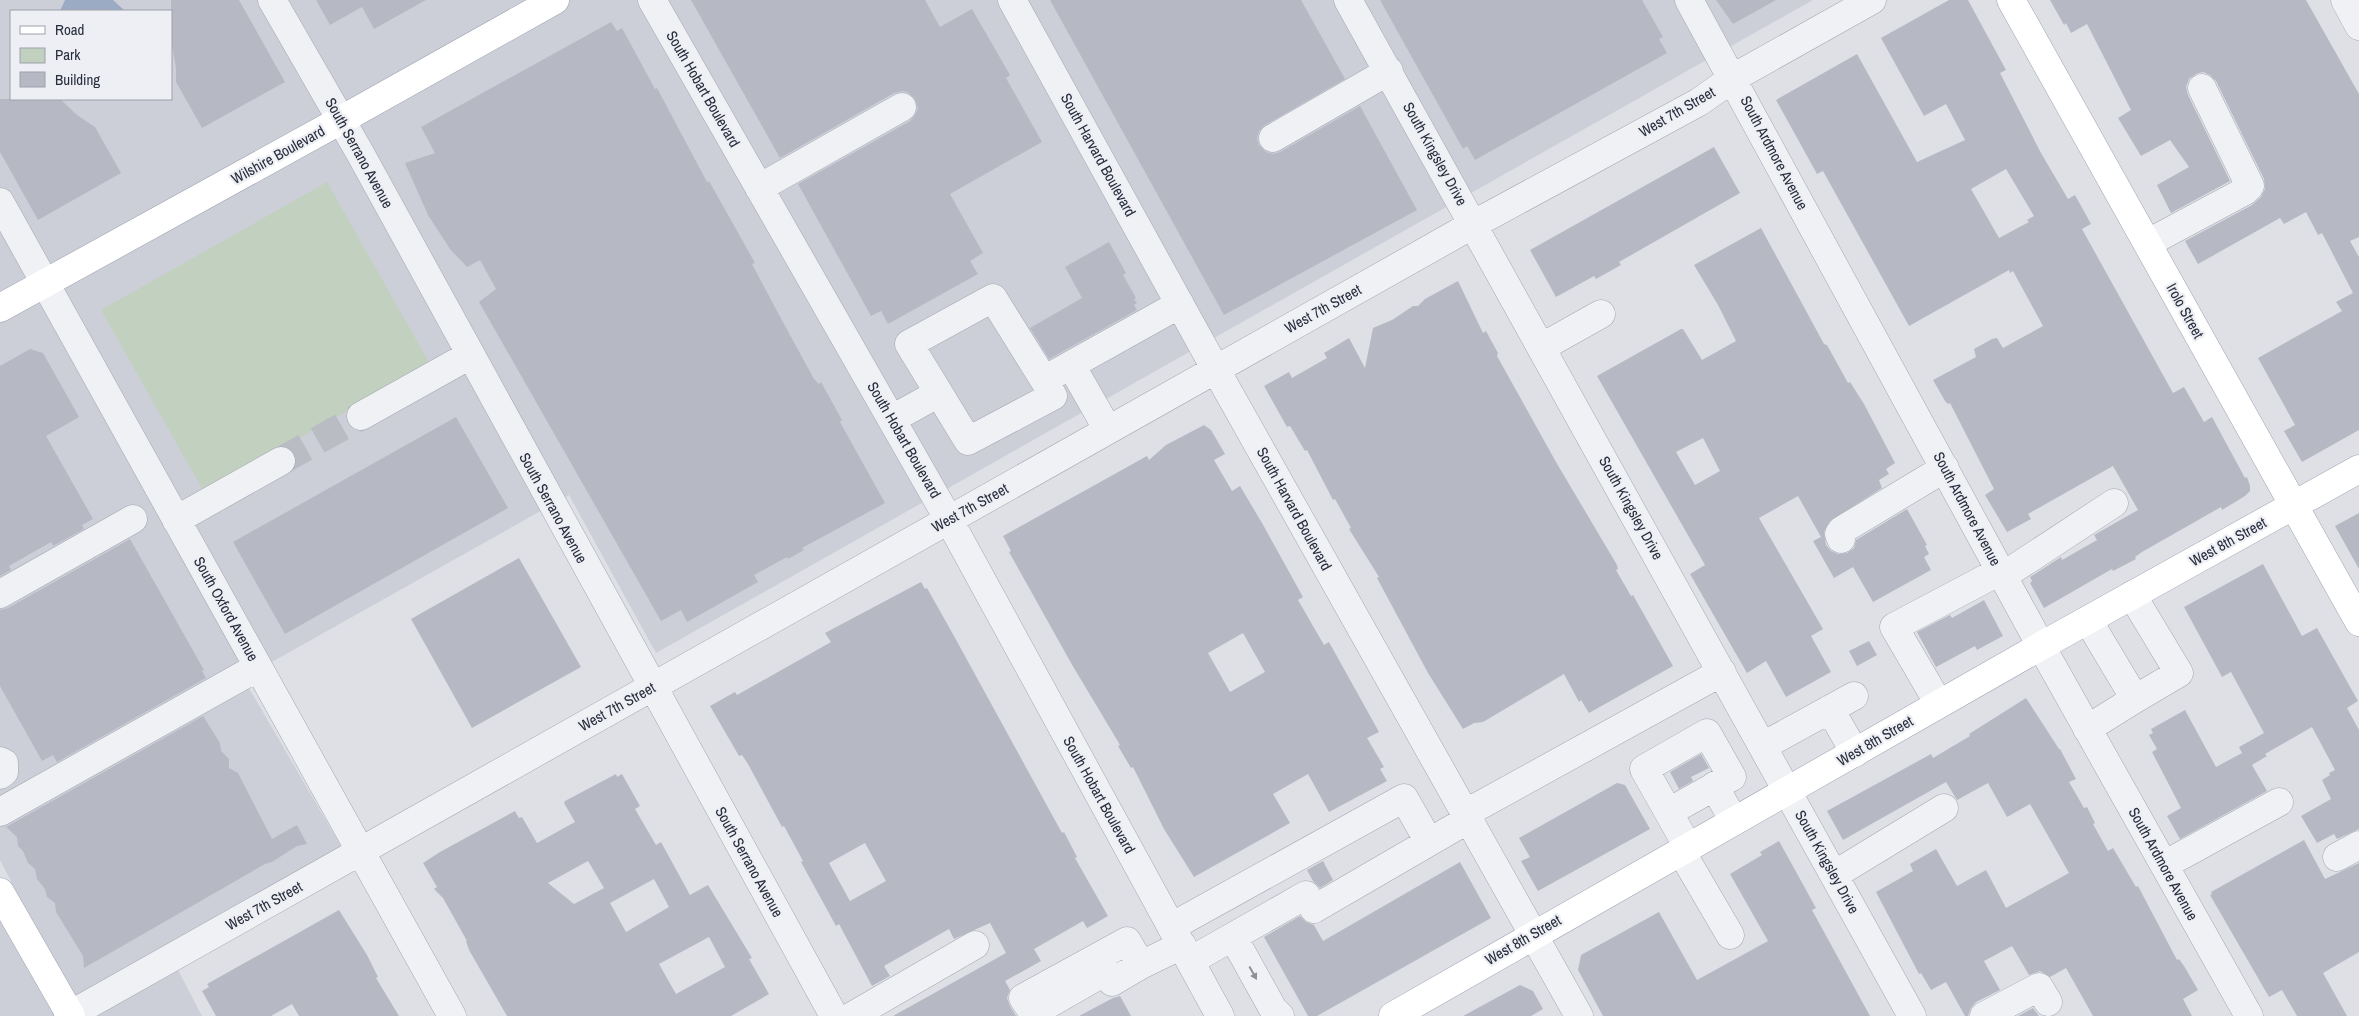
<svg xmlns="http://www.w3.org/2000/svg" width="2359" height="1016" font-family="'Archivo Narrow',sans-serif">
<rect width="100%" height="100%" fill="#dee0e6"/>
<path fill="#cccfd8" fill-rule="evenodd" d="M0,0H1813L656,653L569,495L279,658L0,808ZM11,11H171V99H11Z
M246,683L342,848L167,949L202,1016H0V888L11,881L0,860V819Z"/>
<path fill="#c2d0c0" d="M327,182L430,364L204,492L101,310Z"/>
<path fill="#9babc4" d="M65,0H113L125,11H60Z"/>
<path fill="#b6b9c3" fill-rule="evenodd" d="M171,0H239L285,82L202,128L176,82V68L171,39Z
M316,0H426L374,29L362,7L330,25Z
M691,0H925L940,27L972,9L1010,75L1006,78L1042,142L950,194L983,253L970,261L978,274L888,324L881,311L871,316L798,184L910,121L915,115L918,108L915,99L909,93L903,91L894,93L780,158Z
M1050,0H1301L1345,79L1265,125L1259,131L1257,138L1259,145L1266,152L1273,154L1280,152L1360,106L1417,210L1224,315Z
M1380,0H1642L1663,37L1659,39L1667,53L1475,160L1467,146L1463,149Z
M1716,0H1776L1733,24Z
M1949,0H1968L2006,70L2000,73L2041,153L2068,199L2075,195L2091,224L2082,229L2173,393L2184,387L2204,422L2212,417L2245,478L2247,477L2250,486V491L2245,496L2222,510L2221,507L2142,552L2135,557L2136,559L2113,571L2112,569L2044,608L2030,583L2032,581L2030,577L2061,557L2062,560L2097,540L2094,535L2138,510L2113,466L2028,514L2031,519L2007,532L1985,495L1994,489L1950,403L1948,404L1945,401L1933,380L1976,357L1974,349L1992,339L1997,338L2003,348L2043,326L2013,271L2010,273L2009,270L1909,326L1823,171L1817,174L1776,100L1857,54L1917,162L1965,140L1946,104L1924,116L1881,38ZM2006,169L2034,216L2027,220L2029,222L1999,238L1971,189Z
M2050,0H2306L2359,94V237L2350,241L2359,257V430L2302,462L2284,431L2295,425L2258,358L2342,311L2336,302L2353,293L2322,233L2318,235L2306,212L2284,224L2280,218L2198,264L2185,241L2252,205L2261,197L2265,189L2264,179L2216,81L2210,75L2203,72L2196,74L2189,79L2186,87L2188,95L2230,181L2171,213L2157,185L2189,167L2170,140L2141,156L2118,118L2131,110L2087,24L2071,33L2066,23L2064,25Z
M611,22L617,31L622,28L655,89L657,88L707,182L709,181L755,263L752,264L778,313L814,379L819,384L821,382L842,420L840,422L885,503L802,548L804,550L788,559L787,557L754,575L758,582L687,622L681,610L661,621L479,302L496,289L480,260L467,267L450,249L428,215L405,163L435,153L421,127Z
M0,99H60L77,115L95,127L121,173L38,220L0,152Z
M1714,147L1740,193L1619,262L1621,265L1596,279L1594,276L1556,297L1530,250Z
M1761,228L1824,344L1827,345L1848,383L1850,382L1864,404L1895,463L1886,469L1889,474L1879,480L1882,488L1830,521L1824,532L1826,545L1831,551L1838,554L1847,553L1854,548L1856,540L1907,509L1927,545L1925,546L1929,554L1924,557L1931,570L1873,602L1853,567L1834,578L1813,541L1821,537L1798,496L1759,518L1823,629L1811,636L1831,672L1786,697L1766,661L1747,673L1690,574L1705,565L1597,376L1681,329H1683L1702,360L1736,341L1718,305L1694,265ZM1703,438L1720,471L1695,485L1676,452Z
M1109,242L1126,273L1123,275L1136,298L1134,299L1137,303L1134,305L1137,310L1049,359L1030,328L1082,298L1065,267Z
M1458,281L1483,333L1486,331L1498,353L1497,356L1556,462L1617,565L1618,569L1616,570L1631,596L1633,595L1673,666L1589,713L1581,700L1579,702L1564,674L1483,722L1474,723L1463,729L1428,673L1377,578L1379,577L1349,529L1351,528L1335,499L1333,500L1307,450L1305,451L1290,426L1287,427L1264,386L1289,372L1292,378L1327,358L1324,353L1349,338L1365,368L1373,328L1392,320L1413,306H1418L1425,299Z
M30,349L43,353L79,417L46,436L93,519L82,525L84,529L53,546L51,542L9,566L11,570L0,576V366Z
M456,417L508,508L285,634L233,542Z
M1204,425L1211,430L1225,454L1214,460L1232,491L1240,486L1262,523L1303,597L1298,600L1324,645L1329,642L1379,732L1367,738L1384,767L1380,769L1387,781L1329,812L1308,774L1273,794L1290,823L1194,877L1164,829L1133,767L1131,768L1118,746L1120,745L1071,663L1009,552L1011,551L1003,536L1147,456L1149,460L1166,445ZM1243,633L1265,672L1230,692L1208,653Z
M2359,513V569L2335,526Z
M130,539L204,670L202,671L206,678L57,762L53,755L42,761L0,686V610L8,608Z
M519,558L581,667L472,728L411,619Z
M2263,564L2302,636L2317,628L2358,701L2347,708L2359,730V829L2337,839L2334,834L2317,843L2301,816L2331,799L2322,780L2330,775L2329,773L2335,770L2312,727L2265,754L2267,756L2252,765L2267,791L2180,839L2167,816L2181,808L2152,752L2157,749L2149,735L2153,733L2151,729L2185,710L2216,767L2242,753L2239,747L2264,733L2231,672L2222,677L2184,607Z
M921,582L925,589L927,588L954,636L1062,833L1064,832L1077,857L1075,858L1108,916L1087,928L1083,921L1034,949L1041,961L1005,981L1010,990L1007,998L1010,1006L1016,1016H893L1006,953L990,923L954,939L949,929L884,966L890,976L872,986L839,924L836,926L801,862L803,861L784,826L782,827L748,764L742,755L739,756L710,706L735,692L737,695L831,642L825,633ZM865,843L886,881L850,901L829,863Z
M1984,600L2003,636L1977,650L1975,646L1936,667L1917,632L1950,615L1952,618Z
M1869,641L1877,655L1857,666L1849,651Z
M2026,698L2059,749H2060L2076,779L2069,782L2084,808L2087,807L2095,823L2093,824L2108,851L2113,848L2136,887L2138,886L2177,960L2179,959L2184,966L2198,990L2183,999L2192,1016H2093L2066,968L2050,977L2040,971L2029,975L2012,946L1984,961L2000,990L1976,1002L1971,1008L1968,1016H1965L1946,982L1931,990L1921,973L1919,974L1876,892L1913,871L1910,864L1936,849L1957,886L1986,870L2006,908L2069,873L2030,804L2007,817L1988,783L1957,800L1946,782L1843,840L1827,811L1931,754L1933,758L1970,736L1969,734Z
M203,716L220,743L221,751L229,759V768L238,773L272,839L297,825L307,844L297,846L272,862L265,864L84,968L83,956L56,912L55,903L47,897L45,889L37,879L35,869L28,863L23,851L18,846L17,837L6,827Z
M1701,754L1709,768L1691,777L1693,781L1679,789L1670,772Z
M616,774L617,777L622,774L640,806L635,809L656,845L661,842L690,895L708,885L752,958L749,959L769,994L731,1016H507L469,950L466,941H467L443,898L434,889L437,887L423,863L440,852L515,811L519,818L522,817L537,843L575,822L564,803L565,801ZM588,861L604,888L574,904L548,883ZM654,879L669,907L626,932L610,903ZM709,937L725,967L676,994L659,964Z
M1617,783L1625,785L1650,829L1538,891L1521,861L1530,857L1519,838Z
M2304,840L2325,879L2359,863V952L2323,973L2347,1016H2297L2282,990L2269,997L2210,895L2212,894L2211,892Z
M1779,841L1816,908L1812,910L1870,1016H1603L1578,970L1581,955L1659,912L1697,980L1768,941L1730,874L1762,855L1760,852Z
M1323,861L1333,880L1320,888L1313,881L1307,870Z
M1460,862L1491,918L1317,1016H1308L1264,937L1300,916L1306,922L1314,925L1323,941Z
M339,910L367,955L378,977L376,978L399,1016H299L292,1004L271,1016H216L202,991L209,987L207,984Z
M1520,985L1533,991L1543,1009L1531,1016H1463Z
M1120,996L1131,1016H1079L1113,998Z
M2033,1008L2039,1016H2018Z"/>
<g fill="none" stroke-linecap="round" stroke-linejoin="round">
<path stroke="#babcc4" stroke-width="28" stroke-dasharray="28 14" stroke-linecap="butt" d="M281,461L361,416"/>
<g stroke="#a4a7b0" stroke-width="29">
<path id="minor" d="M272,0L360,153L834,1016
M652,0L949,520L1220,1016
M1012,0L1216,370L1579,1016
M1348,0L1912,1016
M1689,0L2041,646L2249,1016
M2345,0L2359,26
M1273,138L1389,71
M759,188L902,107
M0,202L452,1016
M2148,243L2245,191L2250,186L2202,88
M1542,347L1601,314
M1071,365L1108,430
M1044,380L1053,396L968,441L909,344L993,298L1044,380L1180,304
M361,416L470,355
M892,419L939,393
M176,520L281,461
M1841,539L1839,534L1842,530L1945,468
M2003,576L2114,503
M0,594L133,519
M2132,595L2179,673L2135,699
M1939,704L1894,627L2000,571
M1830,709L1855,753
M2087,729L2135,699L2088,620
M1763,746L1854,696
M0,761L4,763V772L0,775
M1676,808L1710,789
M0,812L258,667
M1466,813L1722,672
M1688,847L1644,769L1707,733L1732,777L1714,786L1734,821
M1681,851L1730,935
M2337,857L2359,845
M2164,865L2279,802
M1834,875L1944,808
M1171,927L1404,798L1429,842
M1233,937L1273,1009L1280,1016
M1190,961L1306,895L1314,909L1469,819
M1141,965L1112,982L1106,971L1033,1013L1023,998L1127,941L1141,965L1182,945
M68,1016L1474,224L1699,102L1733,78L1872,0
M852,1016L975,945
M1984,1016L2039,987L2048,1002"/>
</g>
<g stroke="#9ea4b1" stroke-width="29">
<path id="major" d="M2011,0L2359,622
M0,308L341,120L555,0
M0,892L71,1016
M1393,1016L2041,646L2359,469"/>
</g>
<use href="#minor" stroke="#f0f1f5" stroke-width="28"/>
<use href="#major" stroke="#fff" stroke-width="28"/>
</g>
<defs><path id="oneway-solid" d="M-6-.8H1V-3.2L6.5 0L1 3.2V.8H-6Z" transform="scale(1.25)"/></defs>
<use fill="#8c8f98" href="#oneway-solid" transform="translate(1253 973) rotate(61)"/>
<g text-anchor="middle" stroke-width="4.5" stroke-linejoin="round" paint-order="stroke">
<g font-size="15" fill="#282d3c" stroke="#edeff4">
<text transform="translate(703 89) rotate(60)" y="5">South Hobart Boulevard</text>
<text transform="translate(1677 112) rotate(-30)" y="5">West 7th Street</text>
<text transform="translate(359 153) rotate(61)" y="5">South Serrano Avenue</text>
<text transform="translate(1774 153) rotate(62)" y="5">South Ardmore Avenue</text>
<text transform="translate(1435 154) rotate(61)" y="5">South Kingsley Drive</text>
<text transform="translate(278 155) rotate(-29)" y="5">Wilshire Boulevard</text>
<text transform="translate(1098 155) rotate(61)" y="5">South Harvard Boulevard</text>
<text transform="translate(1323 309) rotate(-29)" y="5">West 7th Street</text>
<text transform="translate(2185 311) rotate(61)" y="5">Irolo Street</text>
<text transform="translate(904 440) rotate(60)" y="5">South Hobart Boulevard</text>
<text transform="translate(553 508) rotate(61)" y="5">South Serrano Avenue</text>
<text transform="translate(970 508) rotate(-29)" y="5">West 7th Street</text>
<text transform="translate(1631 508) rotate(61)" y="5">South Kingsley Drive</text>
<text transform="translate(1294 509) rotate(61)" y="5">South Harvard Boulevard</text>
<text transform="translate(1967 509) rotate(62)" y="5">South Ardmore Avenue</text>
<text transform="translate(2228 542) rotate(-29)" y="5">West 8th Street</text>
<text transform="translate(226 609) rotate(61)" y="5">South Oxford Avenue</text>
<text transform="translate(617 707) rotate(-29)" y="5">West 7th Street</text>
<text transform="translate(1875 741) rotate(-30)" y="5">West 8th Street</text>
<text transform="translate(1099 795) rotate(61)" y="5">South Hobart Boulevard</text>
<text transform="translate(749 862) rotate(61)" y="5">South Serrano Avenue</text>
<text transform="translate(1827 862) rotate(61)" y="5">South Kingsley Drive</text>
<text transform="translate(2163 864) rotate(61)" y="5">South Ardmore Avenue</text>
<text transform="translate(264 906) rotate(-29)" y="5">West 7th Street</text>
<text transform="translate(1523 940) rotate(-30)" y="5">West 8th Street</text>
</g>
</g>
<rect x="10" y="10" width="162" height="90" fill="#edeff4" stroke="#9ea1aa"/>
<rect x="20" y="26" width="25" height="8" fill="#ffffff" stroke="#9ea1aa"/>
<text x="55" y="35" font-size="15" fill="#282d3c">Road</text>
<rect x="20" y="48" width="25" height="15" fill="#c2d0c0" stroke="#9ea1aa"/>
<text x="55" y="60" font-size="15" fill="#282d3c">Park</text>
<rect x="20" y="72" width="25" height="15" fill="#b6b9c3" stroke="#9ea1aa"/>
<text x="55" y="85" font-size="15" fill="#282d3c">Building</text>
</svg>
